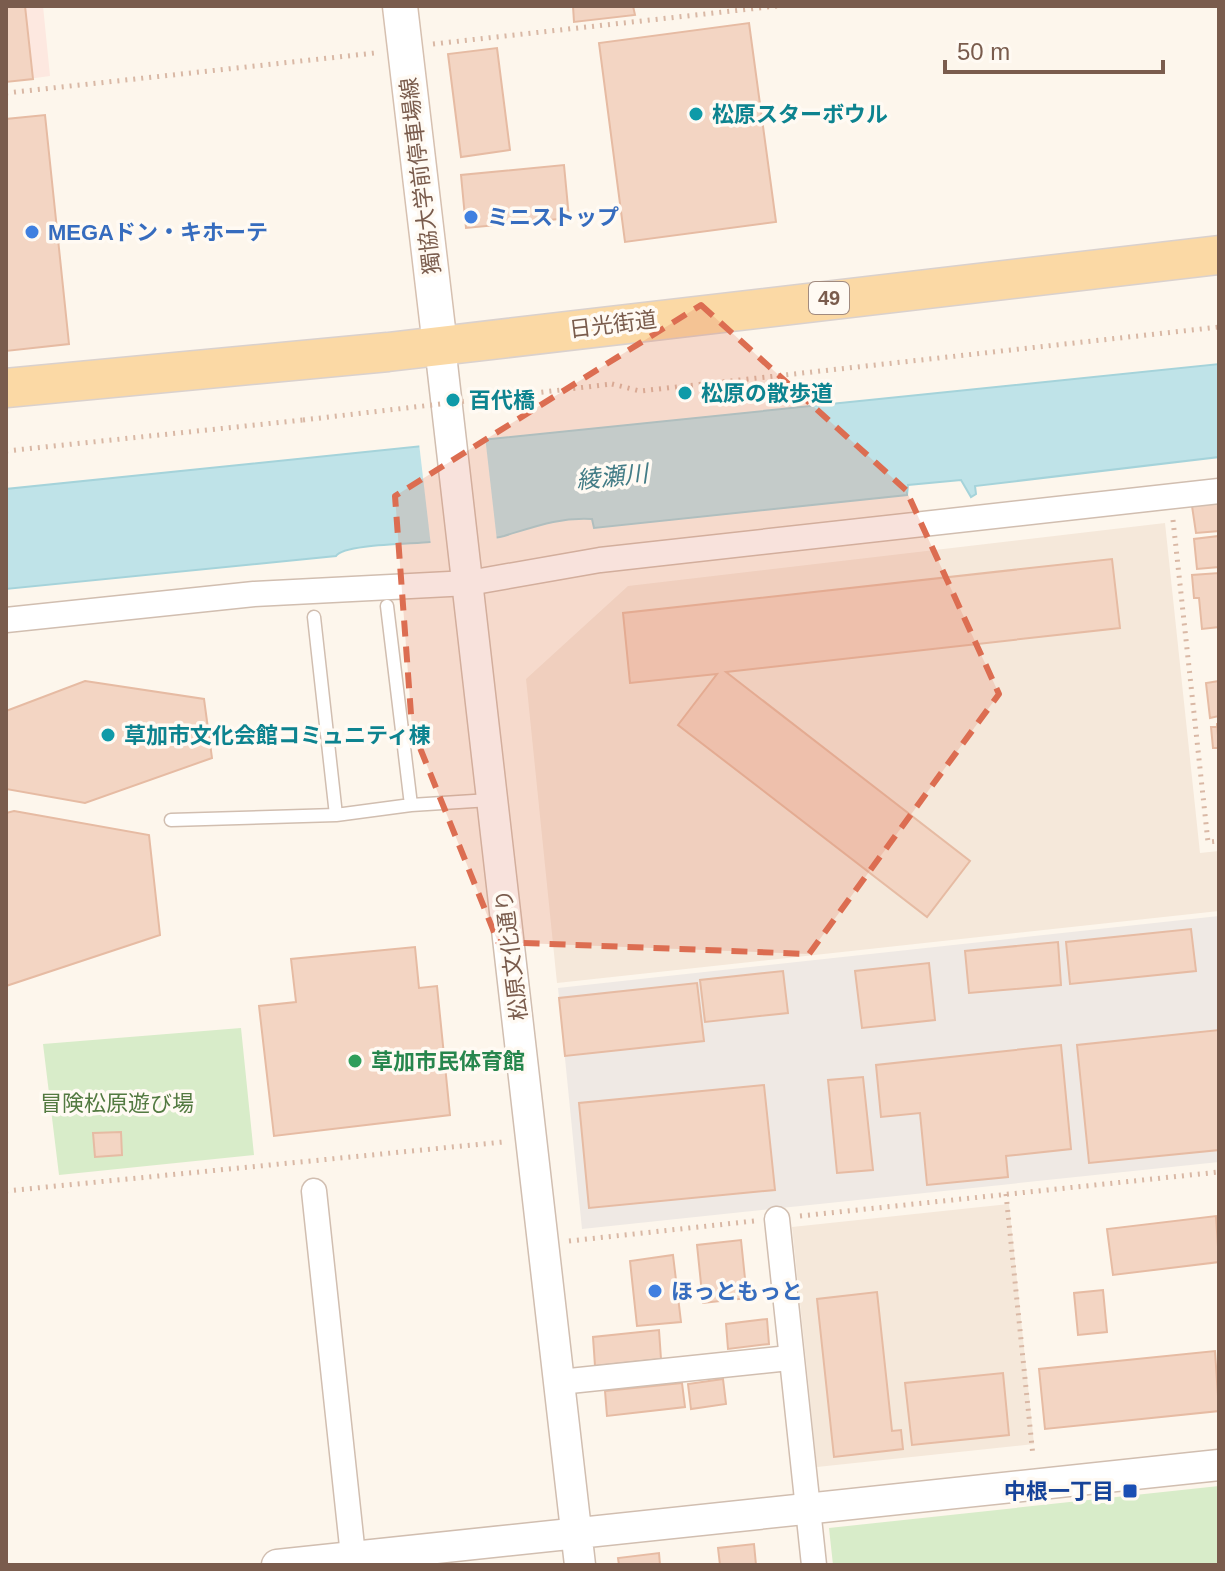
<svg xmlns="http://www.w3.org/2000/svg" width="1225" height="1571" font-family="Arial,'Noto Sans JP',sans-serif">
<rect width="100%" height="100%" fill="#fdf6ec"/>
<path fill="#f5e8da" d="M1165,523L1200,853L1219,851V911L557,983L526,679L628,586Z
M1009,1204L1034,1444L817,1467L792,1227Z"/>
<path fill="#fde8e0" d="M6,6H43L50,76L6,82Z"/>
<path fill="#efe9e4" d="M1219,916V1162L582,1229L558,988Z"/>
<path fill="#d8ecc9" d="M241,1028L254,1155L59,1175L43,1044Z
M1219,1486V1565H833L829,1528Z"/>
<path fill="#bfe3e8" stroke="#a5d3da" stroke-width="2" d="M1219,364V457L975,486L976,494L971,497L961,480L908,485L907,495L594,528L592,519C559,517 534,527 504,536C481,542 453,540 430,542C413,544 343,544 336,556L6,589V489Z"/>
<path fill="#fdf6ec" d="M485,436L497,541L431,546L419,443Z"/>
<path fill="#f3d5c3" stroke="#e6bba3" stroke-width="2" d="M6,6H25L33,79L6,82Z
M573,6H633L635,15L574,22Z
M749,23L776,222L625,242L599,43Z
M497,48L510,150L461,157L448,54Z
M45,115L69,344L6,351V119Z
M564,165L569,218L466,228L461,175Z
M1219,503V531L1196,533L1192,506Z
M1219,536V567L1197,569L1194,539Z
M1112,559L1120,628L726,672L970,861L927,917L678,725L717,674L630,683L623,613Z
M1219,573V627L1202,629L1199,598H1194L1192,575Z
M85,681L204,699L212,758L85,803L6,789V711Z
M1219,681V716L1210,718L1206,683Z
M1217,723L1219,748H1213L1211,727H1217Z
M14,811L149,835L160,935L6,986V813Z
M1191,929L1196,971L1070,984L1066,942Z
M1058,942L1061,985L969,993L965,951Z
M415,947L419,988L437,986L450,1115L274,1136L259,1006L296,1002L291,959Z
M929,963L935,1020L862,1028L855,971Z
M783,971L788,1013L705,1022L700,980Z
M697,983L704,1041L565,1056L559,998Z
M1219,1030V1150L1089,1163L1077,1045Z
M1061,1045L1071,1149L1006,1156L1008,1177L927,1185L920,1113L881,1117L876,1065Z
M863,1077L873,1170L837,1173L828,1080Z
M764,1085L775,1190L589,1208L579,1103Z
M121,1132L122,1155L95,1157L93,1133Z
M1216,1216L1219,1262L1113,1275L1107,1229Z
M741,1240L747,1298L703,1303L697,1245Z
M673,1255L681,1322L637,1326L630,1261Z
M1103,1290L1107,1332L1078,1335L1074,1293Z
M877,1292L892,1431L901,1430L903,1449L834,1457L817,1299Z
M767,1319L769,1344L728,1349L726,1324Z
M659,1330L661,1359L595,1366L593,1337Z
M1215,1351L1219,1411L1045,1429L1039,1369Z
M1003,1373L1009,1435L912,1445L905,1383Z
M723,1379L726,1404L691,1409L688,1384Z
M682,1383L685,1407L607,1416L605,1391Z
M754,1544L756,1565H720L718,1548Z
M659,1553L660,1565H619L618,1558Z"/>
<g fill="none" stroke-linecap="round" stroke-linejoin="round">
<g stroke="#d1beb0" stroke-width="15">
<path id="service" d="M387,606L411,805
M314,617L336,815
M171,820L336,815L411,805L490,800"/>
</g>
<g stroke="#d1beb0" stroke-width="27">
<path id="minor" d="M6,620L254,594L469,583L600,560L1219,491
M314,1191L354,1565
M777,1219L814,1565
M560,1382L789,1358"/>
</g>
<g stroke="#d1beb0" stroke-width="33">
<path id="tertiary" d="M440,346L580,1565
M277,1565L1219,1465"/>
</g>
<g stroke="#d6c0b0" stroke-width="37">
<path id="secondary" d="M400,6L440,346"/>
</g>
<g stroke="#dad1cd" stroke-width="41">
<path id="primary" d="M6,388L388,352L1219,255"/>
</g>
<path stroke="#d9b8a5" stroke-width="5" stroke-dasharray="2 6" stroke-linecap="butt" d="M433,44L777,6
M6,93L375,53
M612,384L640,391L1219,327
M6,451L303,420
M1173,520L1208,842L1219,841
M6,1191L503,1142
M1006,1194L1033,1456
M800,1216L1219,1172
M569,1241L754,1221"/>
<use href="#service" stroke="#fff" stroke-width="12"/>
<use href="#minor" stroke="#fff" stroke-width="24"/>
<use href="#tertiary" stroke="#fff" stroke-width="30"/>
<use href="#secondary" stroke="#fff" stroke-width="34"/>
<use href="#primary" stroke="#fbd9a5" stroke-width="38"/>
<path stroke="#d9b8a5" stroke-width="5" stroke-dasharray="2 6" stroke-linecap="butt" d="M303,420L612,384"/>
</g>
<path fill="#dc6d51" fill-opacity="0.2" stroke="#dc6d51" stroke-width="6" stroke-dasharray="16 10" stroke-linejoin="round" d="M701,305L906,490L999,694L809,954L498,942L412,728L395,496Z"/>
<g fill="#0f9aa8" stroke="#fffaf3" stroke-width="3">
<circle cx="696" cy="114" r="8"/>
<circle cx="685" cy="393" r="8"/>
<circle cx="453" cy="400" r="8"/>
<circle cx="108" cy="735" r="8"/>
</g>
<g fill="#3f7fe0" stroke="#fffaf3" stroke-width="3">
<circle cx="471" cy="217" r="8"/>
<circle cx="32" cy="232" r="8"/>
<circle cx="655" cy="1291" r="8"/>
</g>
<circle fill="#2e9e5b" stroke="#fffaf3" stroke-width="3" cx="355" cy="1061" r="8"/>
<rect fill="#1a4fb4" stroke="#fffaf3" stroke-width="3" x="1122" y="1483" width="16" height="16" rx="4"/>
<g text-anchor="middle" stroke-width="7" stroke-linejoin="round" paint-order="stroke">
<rect fill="#fffaf3" stroke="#a28b7f" stroke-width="2" x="809" y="282" width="40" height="32" rx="6"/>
<g font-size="20" font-weight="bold" fill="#7a5c4d">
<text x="829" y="305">49</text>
</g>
<g font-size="22" font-weight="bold" fill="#0d838f" stroke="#fffaf3" text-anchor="start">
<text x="712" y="122">松原スターボウル</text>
<text x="701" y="401">松原の散歩道</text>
<text x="469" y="408">百代橋</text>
<text x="124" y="743">草加市文化会館コミュニティ棟</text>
</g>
<g font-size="22" fill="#7a5c4d" stroke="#fffaf3">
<text transform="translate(420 176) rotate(-97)" y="8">獨協大学前停車場線</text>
<text transform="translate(613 324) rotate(-7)" y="8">日光街道</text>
<text transform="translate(511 955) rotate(-97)" y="8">松原文化通り</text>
</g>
<g font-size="22" font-weight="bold" fill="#366cbe" stroke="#fffaf3" text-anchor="start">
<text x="487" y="225">ミニストップ</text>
<text x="48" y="240">MEGAドン・キホーテ</text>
<text x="671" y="1299">ほっともっと</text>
</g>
<g font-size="22" font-weight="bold" fill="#27864d" stroke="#fffaf3" text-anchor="start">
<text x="371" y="1069">草加市民体育館</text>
</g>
<g font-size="22" fill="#537a41" stroke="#fffaf3">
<text x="117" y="1111">冒険松原遊び場</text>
</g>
<g font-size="22" font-weight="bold" fill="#164399" stroke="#fffaf3" text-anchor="end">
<text x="1114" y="1499">中根一丁目</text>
</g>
<g font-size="24" font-style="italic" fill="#437c86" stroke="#fffaf3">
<text transform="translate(612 477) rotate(-6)" y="8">綾瀬川</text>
</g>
</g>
<rect width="1225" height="1571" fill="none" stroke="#7a5c4d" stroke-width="16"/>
<path d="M945 60v12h218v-12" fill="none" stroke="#7a5c4d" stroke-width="4"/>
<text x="957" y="60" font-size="24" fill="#7a5c4d" stroke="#fffaf3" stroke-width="6" paint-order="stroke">50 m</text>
</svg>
